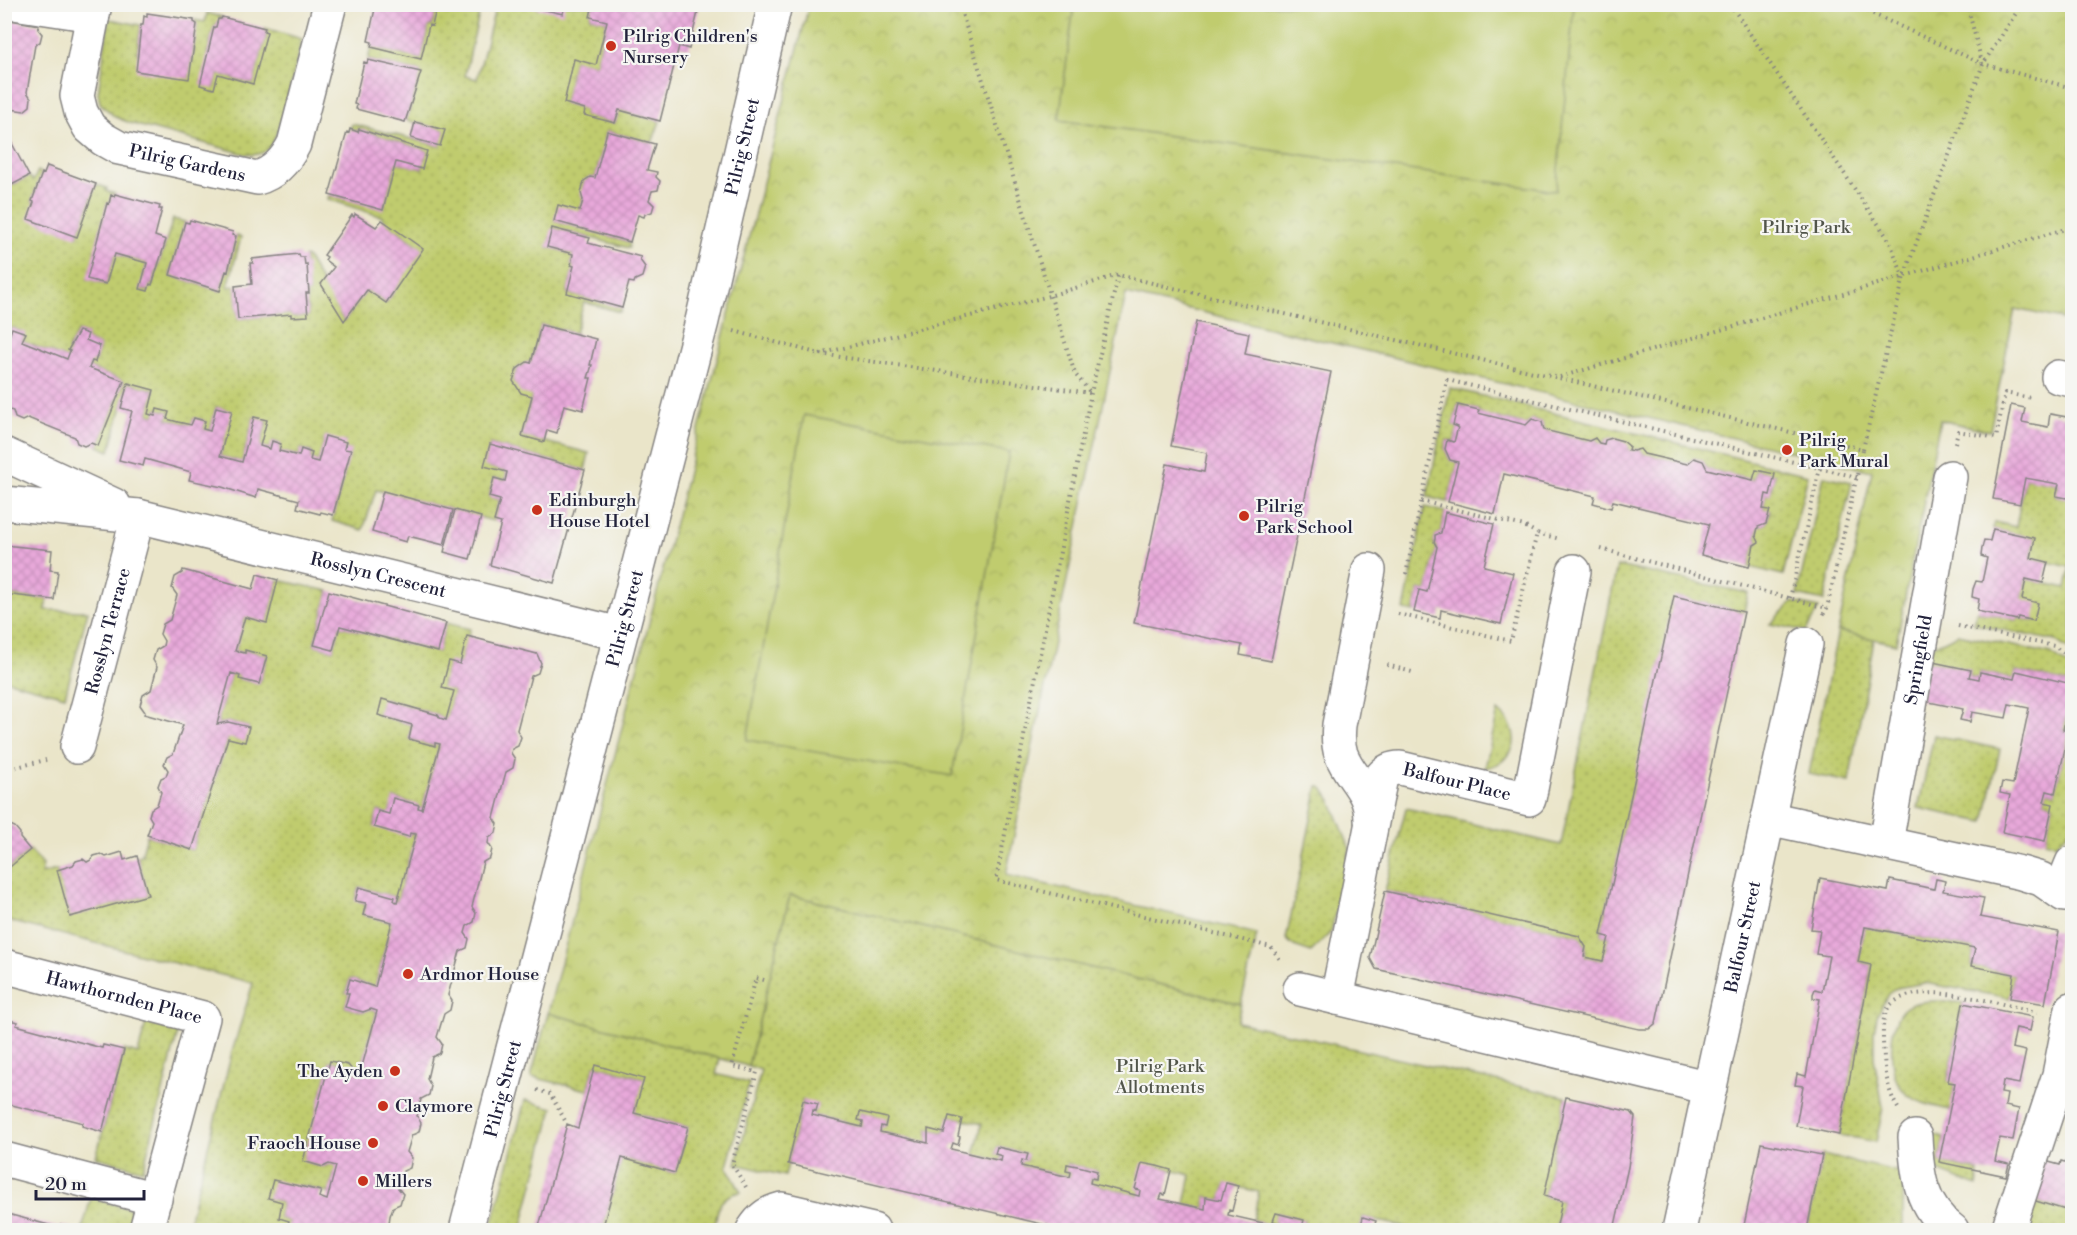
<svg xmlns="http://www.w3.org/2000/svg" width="2077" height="1235" font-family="'Libre Bodoni',serif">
<defs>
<pattern id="grass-dots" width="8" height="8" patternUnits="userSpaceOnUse" patternTransform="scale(1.5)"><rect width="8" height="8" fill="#c0cc6e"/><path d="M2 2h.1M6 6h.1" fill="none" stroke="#a5af60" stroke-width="1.8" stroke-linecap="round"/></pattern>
<pattern id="park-crowns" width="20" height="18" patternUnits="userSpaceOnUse" patternTransform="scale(1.5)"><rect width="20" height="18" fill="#c0cc6e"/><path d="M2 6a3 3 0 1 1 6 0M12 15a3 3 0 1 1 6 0" fill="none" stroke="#a5af60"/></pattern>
<pattern id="building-cross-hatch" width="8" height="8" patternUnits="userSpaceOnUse" patternTransform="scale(1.5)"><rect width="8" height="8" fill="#e8a9da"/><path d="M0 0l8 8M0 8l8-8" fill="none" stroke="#c791bc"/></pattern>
</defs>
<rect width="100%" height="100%" fill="#f6f6f2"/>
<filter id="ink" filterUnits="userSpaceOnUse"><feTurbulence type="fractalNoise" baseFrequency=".0167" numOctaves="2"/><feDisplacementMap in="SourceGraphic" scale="12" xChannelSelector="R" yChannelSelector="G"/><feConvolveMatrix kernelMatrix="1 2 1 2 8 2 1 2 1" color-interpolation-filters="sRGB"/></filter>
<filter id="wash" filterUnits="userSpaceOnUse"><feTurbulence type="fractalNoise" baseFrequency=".008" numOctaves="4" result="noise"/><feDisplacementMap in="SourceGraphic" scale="24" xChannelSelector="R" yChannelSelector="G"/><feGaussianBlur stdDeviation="1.35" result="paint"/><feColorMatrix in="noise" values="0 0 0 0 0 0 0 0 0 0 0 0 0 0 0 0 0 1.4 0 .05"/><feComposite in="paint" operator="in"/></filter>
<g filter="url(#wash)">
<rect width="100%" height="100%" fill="#eae5c9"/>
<path fill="url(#grass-dots)" stroke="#717754" stroke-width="1.5" d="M419,5H481L465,76L477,79L496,5H593L590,17L607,21L596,65L574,60L564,103L585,109L584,115L615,123L619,110L660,121L652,143L607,131L595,178L590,177C580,184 583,190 583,201C583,204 581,208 580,211L555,221L630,242L629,248L553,228L548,247L573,254L571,265L574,266L567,293L622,308L620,312L584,302L575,333L541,325L531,363L527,362L517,369L513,381L532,396L522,436L589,453L585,470L490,444L485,466L507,472L505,481L494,478L489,497L500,500L494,521L376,490L363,530L332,521L350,451L325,437L318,462L310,460L312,452L301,449L299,456L279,451L281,444L273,441L270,449L260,446L267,421L254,417L242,462L220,456L231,411L216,407L210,431L203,429L205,421L194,418L191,425L167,419L169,412L157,409L155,416L148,414L154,390L128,383L110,451L98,446L124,381L89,368L92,361L95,362L100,346L86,340L87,334L78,331L68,349L70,351L67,359L22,341L25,333L12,328L9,336L5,334V309L9,295L4,293L5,189L29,176L33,181L38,171L42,173L32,201L77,237L96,184L107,188L106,191L115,194L109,204H107L88,279L106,284L115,254L147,263L141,289L148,291L150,284L152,285L173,219L185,222L170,275L220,291L226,271L228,272L236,236L241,237L228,287L235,286L238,319L291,314L292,317L308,316L306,293H309L304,257H307L344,321L367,290L386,303L422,248L382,220L383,217L328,199L329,195L383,209L396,162L422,169L427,151L359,129L358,132L350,129L352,124L440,146L444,130L406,120L421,72L368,60L371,47L421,59L429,25L432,26L436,9Z
M207,13L222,17L214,27L207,55L214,89L218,74L253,84L267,32L264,31L265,28L302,39C297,58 280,141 267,150C261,155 252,155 245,154L133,124L115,117L100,103L98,93L109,19L141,25L137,53L189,78L197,24L194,22V20L205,22Z
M1450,388L1808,475L1783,575L1749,567L1754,545L1759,542L1756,536L1758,527L1766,524L1770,511L1763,509L1766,494H1770L1775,474L1756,470L1753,480L1707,469L1703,461L1694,458L1687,464L1644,454L1640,449L1633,451L1628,450V446C1621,439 1614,437 1605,440L1604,444L1599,443L1595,438L1589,441L1544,430L1542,422L1532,419L1526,425L1478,413L1479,410L1458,405L1453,425L1458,427L1454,442L1447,440L1445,449L1450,460L1458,462L1448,502L1427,497Z
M1824,476L1852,482L1824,601L1797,595Z
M2025,478L2059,484L2056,496L2072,499V652L2056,641L1974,624L1977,611L2017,620L2018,617L2034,621L2022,599L2026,579L2066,588L2070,567L2031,558L2035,538L1993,529L1994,522L2016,527Z
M1425,507L1445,512L1441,533L1436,535L1434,542L1437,547L1427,592L1419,590L1414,612L1404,610Z
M1617,566L1748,593L1744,612L1675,597L1601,935L1609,937L1603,961L1584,957L1586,947L1579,936L1385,891L1406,808L1561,845Z
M278,580L329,591L314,645L333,650L340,626L438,652L446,623L470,629L460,664L449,662L442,687L454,691L446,720L440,718L438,715L383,699L378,715L412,725L409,739L434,746L435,743L440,744L422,809L418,808V805L394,798L389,814L378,811L374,826L409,836L410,833L416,834L397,902L394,901L395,897L359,887L355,900L366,903L363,915L392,922L375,987L350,979L346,992L349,993L345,1007L363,1012L371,1009L377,1011L360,1074L354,1072L347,1065L330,1061L304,1161L323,1167L329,1164L336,1166L329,1193L301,1185L300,1187L268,1198L282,1202L279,1218L289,1221L286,1230H187L232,1052L253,983L5,920L4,872L30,850L43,865L41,874L57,870L70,916L148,895L137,856L143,855L142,853L147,835L192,850L228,738L248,727L228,722L217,724L231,673L240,676L239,679L259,684L267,656L246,650L245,653L235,651L245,617L267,622Z
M4,595L47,599L46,610L88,611L65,696L5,680Z
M1792,602L1819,608L1806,631L1770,624Z
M1838,631L1874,639L1849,782L1809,774Z
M1958,634L2051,654L2072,669V684L2016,671L2014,679L1980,672L1979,679L1969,677L1970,670L1928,661L1931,647Z
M1498,711C1524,731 1518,762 1485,768Z
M2066,716L2072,718V828L2056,844L2045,841L2053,804L2044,802L2047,791L2055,793L2069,731L2063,730Z
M1934,735L2000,749L1984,822L1918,808Z
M1318,786L1323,788L1331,800L1350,849L1331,932L1311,952L1294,946L1286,939Z
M790,894L1241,1004L1237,1022L1566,1097L1544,1196L1562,1201L1556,1230H1416L1363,1217L1360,1230H1298L1299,1227L1303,1228L1304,1220L1276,1213L1274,1221L1276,1222V1226L1253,1221L1259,1192L1226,1184L1221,1200L1206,1197L1205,1209L1185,1204L1191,1175L1157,1166L1140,1190L1139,1196L1090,1183L1091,1178L1096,1179L1097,1171L1067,1164L1066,1171L1071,1172L1070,1177L1021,1166L1022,1160L1026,1161L1027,1154L997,1147L996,1154L1002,1156L1001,1161L974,1155L982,1124L950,1116L944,1133L928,1129V1143L880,1132L881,1126L885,1127L887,1119L861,1112L858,1120L863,1121L862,1127L812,1115L813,1110L816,1111L803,1100L785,1176L736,1164L761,1070L748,1066Z
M1865,927L1975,948L1971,966L2014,974L2010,998L1924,983L1897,988L1888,994L1877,1016L1874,1032V1058L1883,1107L1876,1142L1839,1135L1871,965L1858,962Z
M1946,1001L1963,1003L1948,1081L1955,1083L1950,1110C1933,1106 1916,1103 1903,1091C1888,1076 1887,1020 1905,1008C1916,1000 1933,1001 1946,1001Z
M548,1013L720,1058L716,1074L749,1083L727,1167L741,1192C717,1196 718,1209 714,1230H602L622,1158L675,1173L688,1127L634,1113L643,1078L595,1065L588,1090L531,1077Z
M146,1023L178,1032L143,1170L96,1157L124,1050L138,1054Z
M525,1100L553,1108L521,1230H491Z
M1930,1133L1944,1137L1939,1162L1979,1171L1977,1186L1937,1171L1930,1160Z
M1822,1155L1911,1174L1903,1195V1230H1807Z
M91,1198L132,1209L127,1230H82Z
M2029,1199L2072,1212V1230H2020Z"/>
<path fill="url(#park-crowns)" stroke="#717754" stroke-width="1.5" d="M809,5H2072V321L2015,309L1990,431L1940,420L1896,644L1838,631L1872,471L1126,294L1006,875L1257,934L1241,1004L790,895L748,1066L548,1013Z"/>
<path fill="#c0cc6e" stroke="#717754" stroke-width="1.5" d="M1074,5H1574L1556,191L1059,120Z
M804,415L1009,452L952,776L747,740Z"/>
<g id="blocks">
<path fill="url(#building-cross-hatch)" d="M376,4H419L436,9L432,26L429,25L421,59L371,47L372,42L368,41Z
M520,4H565L563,14Z
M593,4H668L686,9L687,4H700L689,49L679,46L660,121L619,110L615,123L584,115L585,109L564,103L574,59L596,65L607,21L590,17Z
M147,13L194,20V22L197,24L189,79L136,71L141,25H143L144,16L147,17Z
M222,17L265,28L264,31L267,32L253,84L218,74L214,89L200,85L214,27H216L218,19H221Z
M4,19L39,25L38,29L42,34L40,42L35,45L27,92L31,98L30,106L24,111L4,108Z
M368,60L421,72L405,122L356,109L357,105L354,104L364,62L367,63Z
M415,122L445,130L440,146L411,138Z
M4,128L29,176L4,189Z
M350,129L358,132L359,129L427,151L422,169L396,162L383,210L329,195L347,132L349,133Z
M607,131L655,144L647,170L657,172L656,177L660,181L658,190L652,191L649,200L654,205L652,212L645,214L644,217L638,215L630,242L554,221L558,205L580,211L583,200L581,193L584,181L590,177L595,178Z
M47,166L96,184L77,237L28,219L34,202L32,201L42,173L44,174Z
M115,194L160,206L159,209H162L155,236L166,240L152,285L150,284L148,291L140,289L147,263L115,254L106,284L87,279L107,203L109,204L111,195L114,196Z
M355,214L376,227L382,220L423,249L386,303L367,290L344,321L321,284L334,267L325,260L327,257L324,255L352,215L354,217Z
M190,220L233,232L232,235L236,236L228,272L226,271L220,291L170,275L185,222L189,223Z
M552,228L590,238L588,243L641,257L640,260L645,267L642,277L635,280L634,283L629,282L622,308L567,293L574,266L571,265L573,254L547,247Z
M299,254L300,257H304L305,265L307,264L309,293H306L308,316L291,317V314L238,319L235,286L252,284L250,263H253L252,259Z
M4,293L9,295L5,308H4Z
M1196,322L1249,333L1245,354L1331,372L1271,661L1240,655L1242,645L1134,623L1167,464L1204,472L1207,453L1171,446Z
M541,325L596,339L590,365H592L588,378H591L583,410L564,405L557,433L547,430L544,442L522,436L532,396L521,393L513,381L517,369L527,362L531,363Z
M12,328L26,333L22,341L67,359L70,351L68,350L79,331L88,334L86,340L100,346L95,362L92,361L89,368L124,381L98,446L91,443L84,446L77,443L75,437L28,418L22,421L15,418L13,411L4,408V334L9,336Z
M128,383L154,390L148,414L155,416L157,409L169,412L167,419L178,422L191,425L194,418L205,421L203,429L210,431L216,407L232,411L220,456L242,462L254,417L267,420L260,446L270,449L272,441L281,444L279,451L299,456L301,449L312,453L310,460L318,462L325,436L346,442L344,449L351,450L333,515L321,512L320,514L297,508L299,500L258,489L256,498L222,487L189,480L191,472L145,459L143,466L119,460L132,411L121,408Z
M1458,405L1479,410L1478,413L1526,425L1532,419L1542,422L1544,430L1589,441L1595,438L1599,443L1604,444L1605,440L1612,438L1623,441L1629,446L1628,450L1633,451L1640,449L1644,454L1687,464L1694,458L1703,461L1707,469L1753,480L1756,470L1775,474L1770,495L1766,494L1763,509L1770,510L1766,524L1758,527L1756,536L1759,542L1754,545L1749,567L1701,555L1709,524L1613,501L1611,508L1593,503L1595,496L1504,474L1495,514L1448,502L1458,462L1450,460L1445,449L1447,440L1454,442L1458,427L1453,425Z
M2011,405L2025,408L2022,422L2048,427L2050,414L2072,418V499L2056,496L2059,484L2025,478L2020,504L1993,499Z
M490,444L585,470L554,583L490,565L501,523L494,521L500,500L489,497L494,478L505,481L507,472L484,466Z
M383,491L453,510L444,545L408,536L406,542L372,532Z
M455,510L481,517L470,559L444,552Z
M1445,512L1494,524L1484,566L1513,573L1501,624L1441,610L1440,618L1414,612L1419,590L1427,592L1437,547L1434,542L1435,539V535L1441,533Z
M1993,529L2035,538L2031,558L2048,562L2043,583L2026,579L2022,599L2038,603L2034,621L2018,617L2017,620L1977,611L1979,599L1972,597L1973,589L1976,581L1982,582L1987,558L1981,556L1982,548L1984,540L1990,541Z
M4,545L52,550L50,570L58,571L54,600L4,594Z
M183,570L253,589L257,574L278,580L267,623L245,617L235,651L245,653V650L267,656L259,684L239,679L240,676L231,673L217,724L228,722L249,727L245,742L228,738L192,850L147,835L152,821L149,816L151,809L157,805L161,792L158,786L161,778L166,776L168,770L164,764L167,757L173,754L183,725L144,714L145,712L140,705L143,695L151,690L157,667L153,660L156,650L163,646L164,641L160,634L163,624L170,620L177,595L172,588L175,577L182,573Z
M329,591L446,623L438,652L340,626L333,650L314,645Z
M1674,596L1744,612L1656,1023L1649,1029H1639L1376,969L1370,958L1385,891L1579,936L1586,947L1584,957L1603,961L1609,937L1601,935Z
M467,636L537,654L541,663L538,673L531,676L517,730L521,737L518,746L512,749L511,753L515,759L513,768L506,772L503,783L494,818L498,824L496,833L489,838L488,843L492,849L490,858L483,862L472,907L476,913L474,922L467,926L465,933L469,939L467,948L460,951L448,995L452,1001L450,1010L444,1014L437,1037L442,1044L440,1053L432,1057L427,1079L431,1086L429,1095L421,1099L417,1116L421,1123L419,1132L412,1135L407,1152L412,1158L410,1168L403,1171L398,1188L403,1194L400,1204L393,1207L390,1216L389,1223L393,1230H286L289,1221L279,1218L282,1202L268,1198L273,1180L321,1191L319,1197L327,1200L336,1166L329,1164L323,1167L303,1161L330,1061L348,1065L354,1072L360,1074L377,1011L371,1009L363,1012L345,1007L349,993H346L350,979L375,987L392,922L363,915L366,903L355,901L359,887L395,897L394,901L397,902L416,834L410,833L409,837L374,827L378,811L389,814L393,798L419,805L418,808L422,809L440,744L435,743V746L409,739L412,725L378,715L382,699L438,715L440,718L446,720L454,691L442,688L449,661L460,664Z
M1928,661L1971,670L1969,677L1979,679L1980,672L2014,679L2016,671L2072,684V718L2066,716L2063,730L2069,731L2055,793L2047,791L2044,802L2053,804L2045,841L2002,832L2010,795L2000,793L2001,787L2002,782L2013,784L2029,708L2009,704L2006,718L1972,712L1970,722L1960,720L1963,709L1919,700Z
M4,814L8,819V824L15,827L20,833V838L30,850L4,872Z
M122,852L124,860L137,856L148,895L70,917L57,870L73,865L76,861L83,859L87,862L91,860L94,856L101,854L106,857Z
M1820,878L1888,891L1890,880L1934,889L1936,879L1941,880L1945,881L1943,891L1984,898L1980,917L2059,932L2045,1004L2010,998L2014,974L1971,966L1975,948L1865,927L1858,962L1871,965L1839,1135L1796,1126L1803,1086L1795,1085L1796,1080L1797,1074L1806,1076L1820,999L1813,998V994L1815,989L1822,991L1829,956L1816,954L1820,930L1811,929Z
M1963,1003L2033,1017L2030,1031L2016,1028L2012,1048L2026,1051L2019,1084L2003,1081L2001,1093L2007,1094L2005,1106L2019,1109L2013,1140L2000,1138L1995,1161L2009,1164L2006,1176L1939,1162L1955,1083L1948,1082Z
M4,1019L18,1022L16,1025L102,1048L103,1045L124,1050L102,1132L82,1126L83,1123L4,1103Z
M595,1065L644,1079L634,1113L688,1127L675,1173L622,1158L602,1230H538L567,1124L578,1128Z
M1566,1097L1631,1112L1635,1117L1628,1167L1614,1230H1556L1562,1201L1544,1196Z
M803,1100L818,1104L816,1111L813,1110L812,1115L862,1127L863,1121L858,1120L860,1112L887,1118L885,1127L881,1126L880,1132L928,1143V1129L944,1133L949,1116L962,1119L958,1136L960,1137L958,1145L953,1143L951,1149L1001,1161L1002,1156L995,1154L997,1147L1028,1154L1026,1161L1022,1160L1021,1166L1070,1177L1071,1172L1066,1171L1067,1164L1082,1167L1097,1171L1096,1179L1091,1178L1090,1183L1139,1196L1140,1190L1135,1189L1142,1163L1157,1166L1171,1170L1165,1195L1162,1194L1160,1199L1205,1209L1206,1197L1221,1200L1226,1183L1238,1186L1232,1211L1229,1210L1228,1215L1276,1226V1222L1273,1221L1276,1213L1304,1220L1302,1228L1299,1227L1298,1230H1067L788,1164Z
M1761,1143L1822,1155L1807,1230H1743Z
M2041,1160L2060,1165L2061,1161L2072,1164V1212L2029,1199Z
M4,1213L60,1228L61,1225L79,1230H4Z
M1363,1217L1376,1221L1373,1230H1360Z"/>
</g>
</g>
<g filter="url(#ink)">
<use href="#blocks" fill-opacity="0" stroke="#868482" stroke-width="1.5"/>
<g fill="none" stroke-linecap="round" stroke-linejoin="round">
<g stroke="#868482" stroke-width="36">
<g id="minor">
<path d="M20,4L93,15"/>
<path id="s1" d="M95,4L77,96L81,112L89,127L103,139L119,148L257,178C275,173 286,160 294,144L330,4"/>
<path d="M2058,377L2072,380"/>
<path d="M4,454L114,505"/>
<path id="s2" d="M4,503L138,516L620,634"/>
<path d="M1369,570L1339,725C1338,735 1338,745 1341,754C1350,779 1371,788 1371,820"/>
<path id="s3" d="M77,747L138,516"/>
<path d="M1768,818L2021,873L2041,879L2064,895L2065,880L2072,863"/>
<path id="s4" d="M1886,843L1950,477"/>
<path id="s5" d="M4,966L203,1018L146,1230"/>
<path d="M1300,989L1710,1088"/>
<path id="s6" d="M1337,998L1381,777C1386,771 1391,768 1400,768L1529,799L1574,571"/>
<path d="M1915,1137C1917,1174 1920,1207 1952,1230"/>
<path d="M4,1159L155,1199"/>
<path id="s7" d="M466,1230L702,321L775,4"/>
<path d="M753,1230C761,1218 767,1213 782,1209L873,1230"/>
<path id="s8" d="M1679,1230L1806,644"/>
<path d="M2008,1230L2059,1075L2072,1009"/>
</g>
</g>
<path stroke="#868482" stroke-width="4" stroke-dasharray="1.5 4.5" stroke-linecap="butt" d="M959,4L1075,374L1090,392
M1730,4L1889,240L1903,276
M1851,4L1983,64L2072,88
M1967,4L1982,63
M1118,276L1091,393L996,880L1271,947L1281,961
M734,331L820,354L1090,393
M820,354L1049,296L1118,275L1863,449L1827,608L1823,615
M1560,377L2072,227
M1955,443L1958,431L1996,438L2005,393L2031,398
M1863,449L1904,276L1983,64L2022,4
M1421,501L1524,526L1537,533
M1601,549L1827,608
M1406,574L1447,380L1857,477
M1790,598L1820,468
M1398,614L1511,641L1537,533L1560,539
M1958,626L2054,646L2072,659
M1387,665L1412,672
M4,770L46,760
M537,1090L550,1094L567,1124
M1898,1108C1886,1090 1884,1063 1883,1041C1883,1031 1882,1019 1887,1010C1907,974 2005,1006 2037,1012
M746,1187L732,1164L757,1072L732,1066L756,978L768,981"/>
<use href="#minor" stroke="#fff" stroke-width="33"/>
</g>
</g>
<g fill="#c8321e" stroke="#f6f6f2" stroke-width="2">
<circle cx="611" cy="46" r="6"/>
<circle cx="1787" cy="450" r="6"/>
<circle cx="537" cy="510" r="6"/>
<circle cx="1244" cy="516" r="6"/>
<circle cx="408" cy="974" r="6"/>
<circle cx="395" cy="1071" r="6"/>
<circle cx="383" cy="1106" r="6"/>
<circle cx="373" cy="1143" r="6"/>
<circle cx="363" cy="1181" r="6"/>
</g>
<g text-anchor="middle" stroke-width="4.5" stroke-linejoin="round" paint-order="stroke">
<g font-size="18" fill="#22223b" stroke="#f6f6f2" text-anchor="start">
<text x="623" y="42">Pilrig Children's<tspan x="623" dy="21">Nursery</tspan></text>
<text x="1799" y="446">Pilrig<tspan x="1799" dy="21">Park Mural</tspan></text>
<text x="549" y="506">Edinburgh<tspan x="549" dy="21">House Hotel</tspan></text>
<text x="1256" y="512">Pilrig<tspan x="1256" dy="21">Park School</tspan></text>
<text x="420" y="980">Ardmor House</text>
<text x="383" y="1077" text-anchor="end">The Ayden</text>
<text x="395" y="1112">Claymore</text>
<text x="361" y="1149" text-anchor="end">Fraoch House</text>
<text x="375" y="1187">Millers</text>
</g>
<g font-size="18" fill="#22223b" stroke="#f6f6f2">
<text dy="6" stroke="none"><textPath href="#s7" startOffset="1118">Pilrig Street</textPath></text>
<text dy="6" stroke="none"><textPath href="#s1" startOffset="234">Pilrig Gardens</textPath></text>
<text dy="6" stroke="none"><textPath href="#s2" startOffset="382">Rosslyn Crescent</textPath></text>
<text dy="6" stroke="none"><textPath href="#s7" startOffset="632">Pilrig Street</textPath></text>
<text dy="6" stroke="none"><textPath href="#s3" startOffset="120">Rosslyn Terrace</textPath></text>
<text dy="6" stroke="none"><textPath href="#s4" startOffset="186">Springfield</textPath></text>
<text dy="6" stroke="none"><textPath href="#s6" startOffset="306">Balfour Place</textPath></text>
<text dy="6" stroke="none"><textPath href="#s8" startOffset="300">Balfour Street</textPath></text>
<text dy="6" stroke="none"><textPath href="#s5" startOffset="124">Hawthornden Place</textPath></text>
<text dy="6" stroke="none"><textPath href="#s7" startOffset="146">Pilrig Street</textPath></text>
</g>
<g font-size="18" fill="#51554a" stroke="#f6f6f2">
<text x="1806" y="233">Pilrig Park</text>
<text x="1160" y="1072">Pilrig Park<tspan x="1160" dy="21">Allotments</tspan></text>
</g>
</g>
<rect width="2077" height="1235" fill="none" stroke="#f6f6f2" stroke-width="24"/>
<path d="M36 1190v9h108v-9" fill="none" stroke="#22223b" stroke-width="3"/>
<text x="45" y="1190" font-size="18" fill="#22223b" stroke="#f6f6f2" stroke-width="4.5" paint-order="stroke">20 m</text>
</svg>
